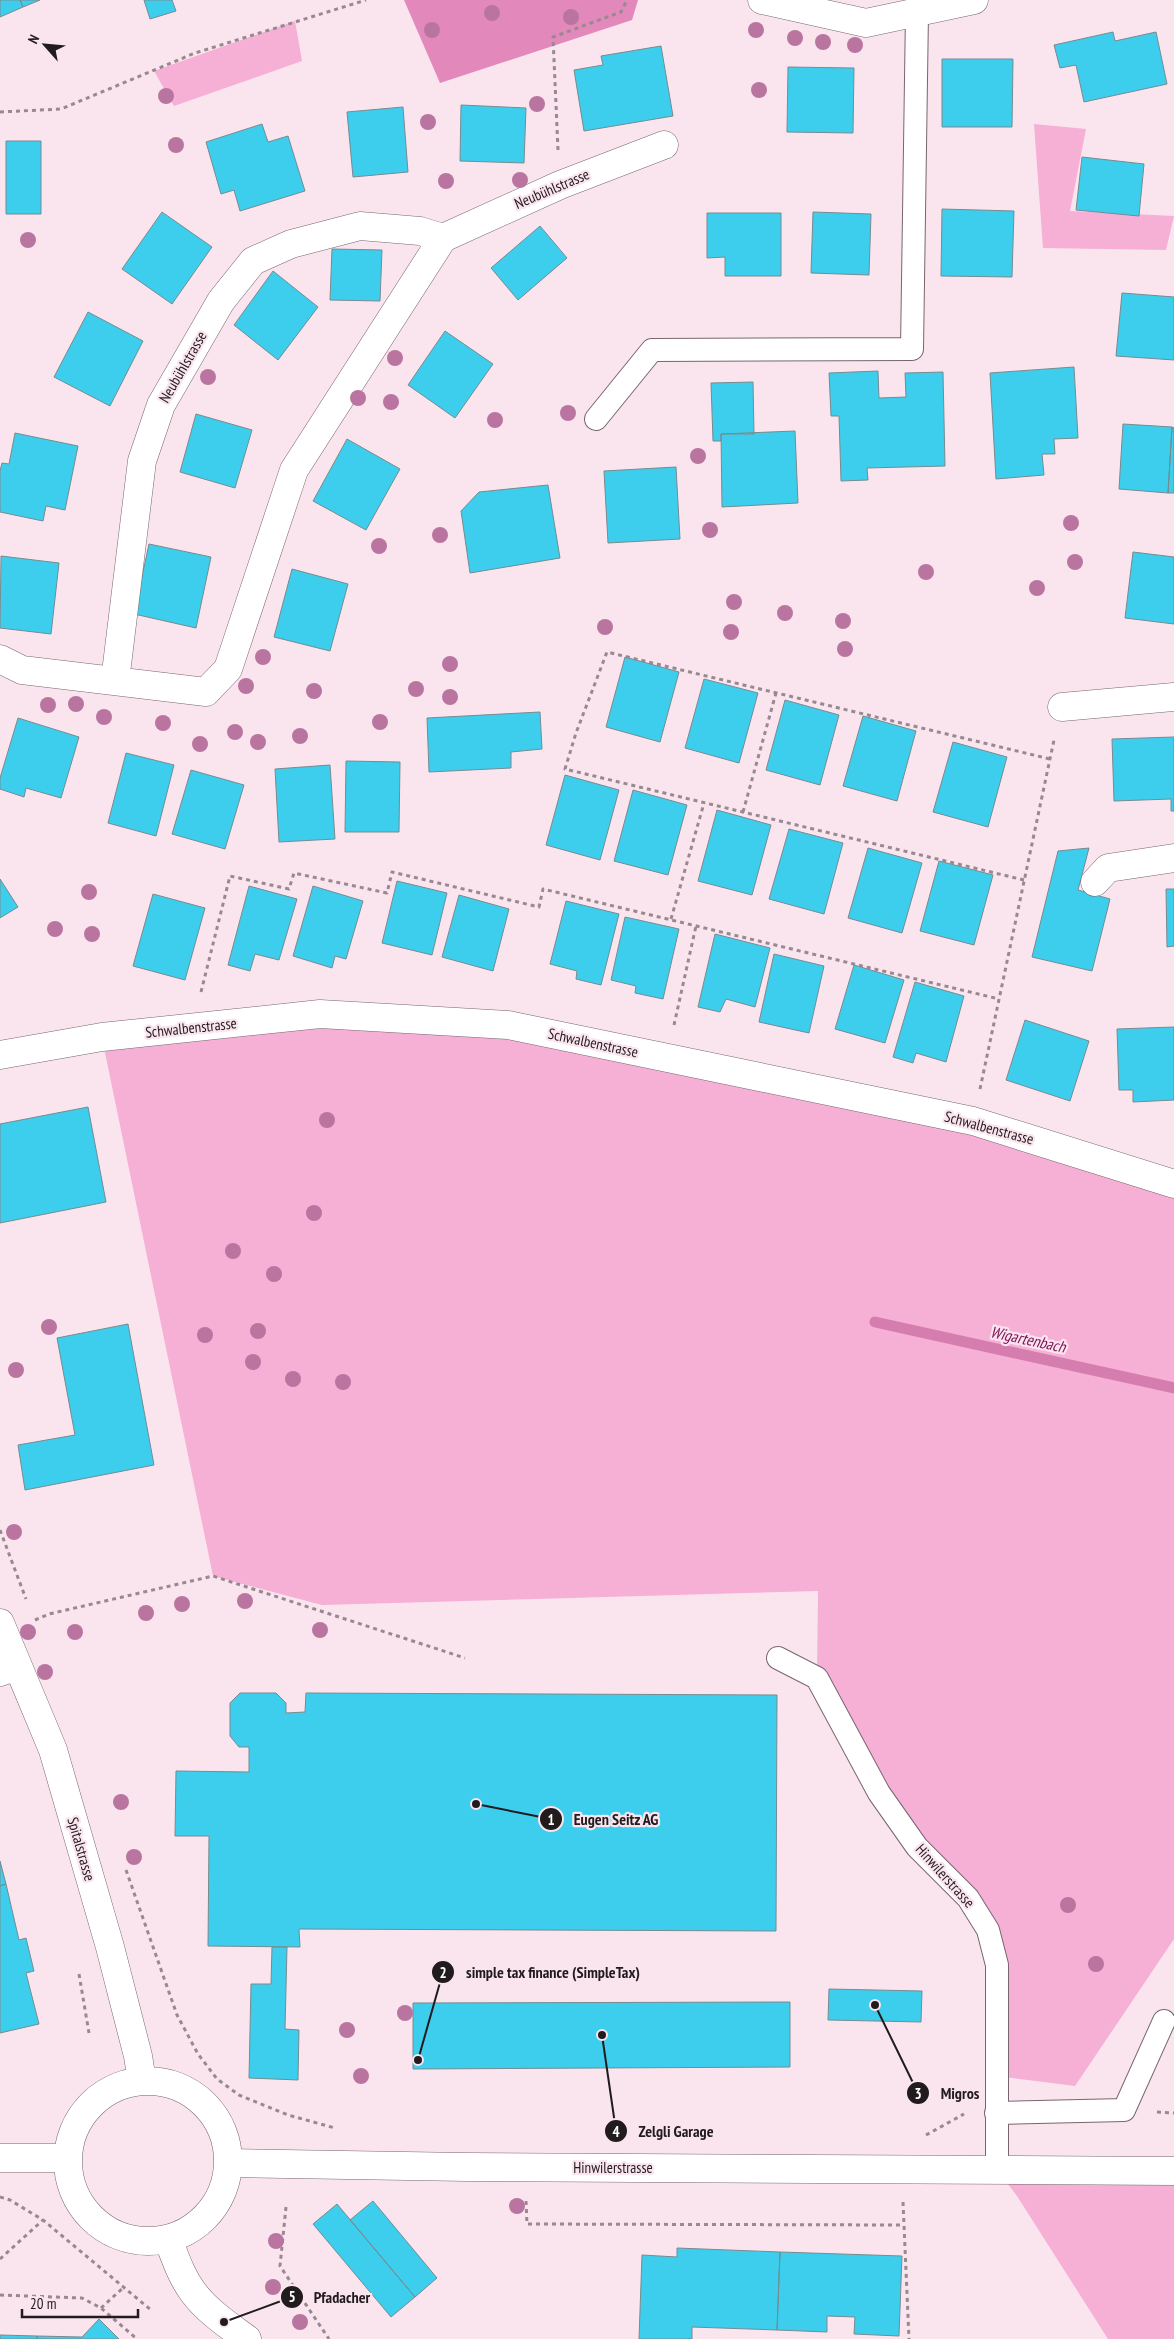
<svg xmlns="http://www.w3.org/2000/svg" width="1174" height="2339" font-family="'PT Sans Narrow',sans-serif">
<rect width="100%" height="100%" fill="#fae5ef"/>
<path fill="#f6afd5" d="M295,21L302,61L174,106L154,71Z
M1034,124L1086,129L1070,211L1174,216L1166,250L1043,248Z
M320,1014L508,1025L973,1121L1174,1184V1939L1075,2086L996,2076L988,1930L917,1847L817,1678L818,1591L322,1605L213,1576L102,1038Z
M997,2170L1174,2171V2339H1108L1017,2196Z"/>
<path fill="#e288ba" d="M404,0H638L632,20L440,83Z"/>
<g fill="none" stroke-linecap="round" stroke-linejoin="round">
<path stroke="#d67daf" stroke-width="11" d="M875,1322L1174,1388"/>
</g>
<path fill="#3dceed" stroke="#768b90" d="M0,0H20L23,7L0,17Z
M20,0H40L23,7Z
M144,0H172L176,11L150,19Z
M1113,32L1115,41L1156,32L1167,84L1084,102L1076,65L1060,68L1054,45Z
M661,46L673,116L584,131L574,70L603,65L601,56Z
M942,59H1013L1012,127H942Z
M788,67L854,68L853,133L787,132Z
M461,105L526,108L524,163L460,161Z
M403,107L408,172L353,177L347,112Z
M262,124L268,142L288,136L305,191L240,211L234,190L221,194L206,142Z
M6,141H41V214H6Z
M1082,157L1144,164L1139,216L1076,210Z
M942,209L1014,211L1012,277L941,276Z
M162,212L212,247L172,304L122,269Z
M813,212L871,214L869,275L811,273Z
M707,213H781V276H725V257L707,258Z
M540,226L567,258L518,300L491,268Z
M332,249L382,250L380,301L330,300Z
M273,271L318,307L278,360L234,325Z
M1122,293L1174,297V360L1116,356Z
M88,312L143,341L110,406L54,377Z
M445,331L493,364L455,418L408,385Z
M1074,367L1078,438L1054,439L1055,454H1042L1044,475L996,479L990,373Z
M878,371L879,398L906,397L905,373L943,372L945,466L867,468L868,480L841,481L839,416H831L829,373Z
M753,382L754,434H721V441H713L711,383Z
M196,414L252,430L235,488L180,472Z
M1123,424L1172,427L1168,493L1119,489Z
M1172,427L1174,428V493H1168Z
M795,431L798,503L722,507L721,434Z
M15,433L78,446L65,510L46,506L43,521L0,512V471L2,463L9,464Z
M347,439L400,469L366,530L313,501Z
M676,467L680,539L608,543L604,471Z
M548,485L560,558L470,573L461,511L479,492Z
M149,544L211,557L196,628L134,614Z
M1133,552L1174,557V624L1125,618Z
M1,556L59,563L51,634L0,628Z
M292,569L348,584L330,651L274,637Z
M625,657L679,672L660,742L606,727Z
M704,679L758,693L739,763L685,748Z
M785,700L839,715L820,785L766,770Z
M540,712L542,749L511,752V768L429,772L427,718Z
M863,716L916,731L897,801L843,786Z
M18,718L79,737L61,798L26,788L24,797L0,789V778Z
M1174,737V811H1171V799L1114,801L1112,739Z
M953,742L1007,757L988,827L933,812Z
M126,753L174,765L156,836L108,823Z
M346,761L400,762L399,832H345Z
M330,765L335,839L279,842L275,769Z
M191,770L244,785L225,849L172,834Z
M565,775L619,790L600,860L546,845Z
M633,790L687,805L668,875L614,861Z
M717,810L771,825L752,895L698,881Z
M789,829L843,843L824,914L769,899Z
M868,848L922,863L902,933L848,918Z
M1089,848L1078,890L1110,899L1092,971L1032,957L1058,851Z
M939,861L993,875L974,945L920,931Z
M0,879L18,907L0,918Z
M397,881L447,893L432,955L382,943Z
M249,886L297,899L279,960L255,954L250,971L228,965Z
M313,886L363,901L346,959L335,956L332,968L293,956Z
M1166,889H1174V946L1167,947Z
M153,894L205,908L185,980L133,966Z
M459,895L509,909L493,971L442,957Z
M566,901L619,914L601,985L576,979L577,971L550,964Z
M625,917L679,929L663,999L635,993L636,986L611,980Z
M715,934L770,948L755,1007L726,999L720,1012L698,1007Z
M774,954L824,966L809,1033L759,1022Z
M854,965L904,980L885,1043L835,1029Z
M915,982L964,996L946,1062L916,1053L913,1063L893,1057Z
M1025,1020L1089,1041L1070,1101L1006,1080Z
M1174,1027V1100L1133,1102V1090H1119L1117,1029Z
M88,1107L106,1202L0,1223V1124Z
M128,1324L154,1465L25,1490L18,1445L75,1435L57,1338Z
M240,1693H276L286,1703V1713L305,1712L306,1693L777,1695L776,1931L299,1929L300,1947L208,1946L209,1836H175L176,1771L249,1772V1747H239L230,1736V1703Z
M0,1861L6,1884L0,1886Z
M6,1884L19,1940L26,1938L34,1971L26,1973L39,2024L0,2033V1886Z
M272,1947H287L285,2029L299,2030L298,2080L249,2078L251,1984H271Z
M829,1989L922,1991L921,2022L828,2020Z
M790,2002V2067L413,2069V2003Z
M373,2201L437,2278L415,2297L350,2220Z
M337,2204L415,2297L391,2317L313,2224Z
M677,2248L780,2252L777,2330L692,2327V2339H639L642,2255L677,2257Z
M780,2252L902,2256L899,2336L854,2334L855,2317L827,2316V2332L777,2330Z
M99,2319L119,2339H37V2336L82,2337Z
M0,2335L37,2336V2339H0Z"/>
<g fill="none" stroke-linecap="round" stroke-linejoin="round">
<g stroke="#77666f" stroke-width="24">
<path id="lane" d="M596,419L652,350L912,349L917,12
M778,1658L817,1678L879,1793L917,1847L968,1898L988,1930L997,1965V2170
M996,2113L1124,2110L1164,2021"/>
</g>
<g stroke="#77666f" stroke-width="29">
<path id="street" d="M762,0L866,23L974,0
M0,659L22,670L206,692L228,669L294,470L443,238L560,185L664,145
M115,681L142,461L161,405L221,301L253,261L291,244L360,226L420,231L443,238
M1062,707L1174,697
M1095,882L1108,868L1174,858
M0,1055L102,1037L320,1014L508,1025L973,1121L1174,1184
M0,1672L17,1666"/>
</g>
<g stroke="#77666f" stroke-width="29">
<path id="secondary" d="M0,1623L53,1750L110,1947L138,2056L142,2081
M68 2161a80 80 0 1 1 160 0a80 80 0 1 1-160 0Z
M0,2158H68
M229,2163L467,2167L1174,2171
M168,2239C175,2257 181,2276 193,2292C207,2311 228,2325 247,2339"/>
</g>
<path stroke="#97898f" stroke-width="3" stroke-dasharray="4 4" stroke-linecap="butt" d="M0,112L61,109L195,53L366,0
M558,150L553,37L621,12L627,0
M743,812L776,693
M1024,880L565,769L576,733L607,652L1050,759
M671,919L704,803
M201,992L230,876L289,889L294,873L387,893L392,872L539,907L543,889L999,999
M674,1025L696,926
M980,1089L1054,740
M0,1530L26,1599
M35,1620L49,1614L213,1576L465,1658
M126,1870L177,2015L198,2054L217,2079L239,2095L288,2115L335,2128
M79,1974L89,2033
M1157,2112L1174,2113
M926,2135L964,2114
M0,2197L10,2200L43,2220L151,2310
M526,2201L527,2224L903,2225
M903,2202L909,2339
M286,2207L280,2266L329,2339
M0,2259L43,2220
M0,2295L82,2298L101,2308L137,2339
M101,2308L124,2287"/>
<use href="#lane" stroke="#fff" stroke-width="22"/>
<use href="#street" stroke="#fff" stroke-width="28"/>
<use href="#secondary" stroke="#fff" stroke-width="28"/>
</g>
<g fill="#b9759f">
<circle cx="492" cy="13" r="8"/>
<circle cx="571" cy="17" r="8"/>
<circle cx="432" cy="30" r="8"/>
<circle cx="756" cy="30" r="8"/>
<circle cx="795" cy="38" r="8"/>
<circle cx="823" cy="42" r="8"/>
<circle cx="855" cy="45" r="8"/>
<circle cx="759" cy="90" r="8"/>
<circle cx="166" cy="96" r="8"/>
<circle cx="537" cy="104" r="8"/>
<circle cx="428" cy="122" r="8"/>
<circle cx="176" cy="145" r="8"/>
<circle cx="520" cy="180" r="8"/>
<circle cx="446" cy="181" r="8"/>
<circle cx="28" cy="240" r="8"/>
<circle cx="395" cy="358" r="8"/>
<circle cx="208" cy="377" r="8"/>
<circle cx="358" cy="398" r="8"/>
<circle cx="391" cy="402" r="8"/>
<circle cx="568" cy="413" r="8"/>
<circle cx="495" cy="420" r="8"/>
<circle cx="698" cy="456" r="8"/>
<circle cx="1071" cy="523" r="8"/>
<circle cx="710" cy="530" r="8"/>
<circle cx="440" cy="535" r="8"/>
<circle cx="379" cy="546" r="8"/>
<circle cx="1075" cy="562" r="8"/>
<circle cx="926" cy="572" r="8"/>
<circle cx="1037" cy="588" r="8"/>
<circle cx="734" cy="602" r="8"/>
<circle cx="785" cy="613" r="8"/>
<circle cx="843" cy="621" r="8"/>
<circle cx="605" cy="627" r="8"/>
<circle cx="731" cy="632" r="8"/>
<circle cx="845" cy="649" r="8"/>
<circle cx="263" cy="657" r="8"/>
<circle cx="450" cy="664" r="8"/>
<circle cx="246" cy="686" r="8"/>
<circle cx="416" cy="689" r="8"/>
<circle cx="314" cy="691" r="8"/>
<circle cx="450" cy="697" r="8"/>
<circle cx="76" cy="704" r="8"/>
<circle cx="48" cy="705" r="8"/>
<circle cx="104" cy="717" r="8"/>
<circle cx="380" cy="722" r="8"/>
<circle cx="163" cy="723" r="8"/>
<circle cx="235" cy="732" r="8"/>
<circle cx="300" cy="736" r="8"/>
<circle cx="258" cy="742" r="8"/>
<circle cx="200" cy="744" r="8"/>
<circle cx="89" cy="892" r="8"/>
<circle cx="55" cy="929" r="8"/>
<circle cx="92" cy="934" r="8"/>
<circle cx="327" cy="1120" r="8"/>
<circle cx="314" cy="1213" r="8"/>
<circle cx="233" cy="1251" r="8"/>
<circle cx="274" cy="1274" r="8"/>
<circle cx="49" cy="1327" r="8"/>
<circle cx="258" cy="1331" r="8"/>
<circle cx="205" cy="1335" r="8"/>
<circle cx="253" cy="1362" r="8"/>
<circle cx="16" cy="1370" r="8"/>
<circle cx="293" cy="1379" r="8"/>
<circle cx="343" cy="1382" r="8"/>
<circle cx="14" cy="1532" r="8"/>
<circle cx="245" cy="1601" r="8"/>
<circle cx="182" cy="1604" r="8"/>
<circle cx="146" cy="1613" r="8"/>
<circle cx="320" cy="1630" r="8"/>
<circle cx="28" cy="1632" r="8"/>
<circle cx="75" cy="1632" r="8"/>
<circle cx="45" cy="1672" r="8"/>
<circle cx="121" cy="1802" r="8"/>
<circle cx="134" cy="1857" r="8"/>
<circle cx="1068" cy="1905" r="8"/>
<circle cx="1096" cy="1964" r="8"/>
<circle cx="405" cy="2013" r="8"/>
<circle cx="347" cy="2030" r="8"/>
<circle cx="361" cy="2076" r="8"/>
<circle cx="517" cy="2206" r="8"/>
<circle cx="276" cy="2241" r="8"/>
<circle cx="273" cy="2287" r="8"/>
<circle cx="300" cy="2322" r="8"/>
</g>
<g text-anchor="middle" stroke-width="4.5" stroke-linejoin="round" paint-order="stroke">
<g font-size="15" fill="#221b1e" stroke="#fae5ef">
<text transform="translate(552 189) rotate(-23)" y="5">Neubühlstrasse</text>
<text transform="translate(183 367) rotate(-60)" y="5">Neubühlstrasse</text>
<text transform="translate(191 1028) rotate(-6)" y="5">Schwalbenstrasse</text>
<text transform="translate(593 1043) rotate(12)" y="5">Schwalbenstrasse</text>
<text transform="translate(989 1128) rotate(15)" y="5">Schwalbenstrasse</text>
<text transform="translate(81 1849) rotate(74)" y="5">Spitalstrasse</text>
<text transform="translate(945 1876) rotate(48)" y="5">Hinwilerstrasse</text>
<text x="613" y="2173">Hinwilerstrasse</text>
</g>
<g font-size="16" font-style="italic" fill="#80155b" stroke="#fae5ef">
<text transform="translate(1028 1339) rotate(12)" y="6">Wigartenbach</text>
</g>
</g>
<path fill="none" stroke="#221b1e" stroke-width="2" d="M476 1804L551 1819M418 2060L443 1972M875 2005L918 2093M602 2035L616 2131M224 2322L292 2297"/>
<g fill="#221b1e" stroke="#fae5ef" stroke-width="2">
<circle cx="476" cy="1804" r="5"/>
<circle cx="418" cy="2060" r="5"/>
<circle cx="875" cy="2005" r="5"/>
<circle cx="602" cy="2035" r="5"/>
<circle cx="224" cy="2322" r="5"/>
<circle cx="551" cy="1819" r="12"/>
<circle cx="443" cy="1972" r="12"/>
<circle cx="918" cy="2093" r="12"/>
<circle cx="616" cy="2131" r="12"/>
<circle cx="292" cy="2297" r="12"/>
</g>
<g font-size="15" text-anchor="middle" font-weight="bold" fill="#fff">
<text x="551" y="1825">1</text>
<text x="443" y="1978">2</text>
<text x="918" y="2099">3</text>
<text x="616" y="2137">4</text>
<text x="292" y="2302">5</text>
</g>
<g font-size="16" text-anchor="middle" font-weight="bold" fill="#221b1e" stroke="#fae5ef" stroke-width="4.5" stroke-linejoin="round" paint-order="stroke">
<text x="616" y="1825">Eugen Seitz AG</text>
<text x="553" y="1978">simple tax finance (SimpleTax)</text>
<text x="960" y="2099">Migros</text>
<text x="676" y="2137">Zelgli Garage</text>
<text x="342" y="2303">Pfadacher</text>
</g>
<g transform="translate(45 45) rotate(297)" stroke="#fae5ef" stroke-width="4" paint-order="stroke">
<path d="M0-4L9 19L0 12L-9 19Z" fill="#221b1e"/>
<text y="-8" font-size="14" font-weight="bold" text-anchor="middle" fill="#221b1e">N</text>
</g>
<path d="M22 2309v8h116v-8" fill="none" stroke="#221b1e" stroke-width="2.5"/>
<text x="30" y="2309" font-size="15" fill="#221b1e" stroke="#fae5ef" stroke-width="4" paint-order="stroke">20 m</text>
</svg>
